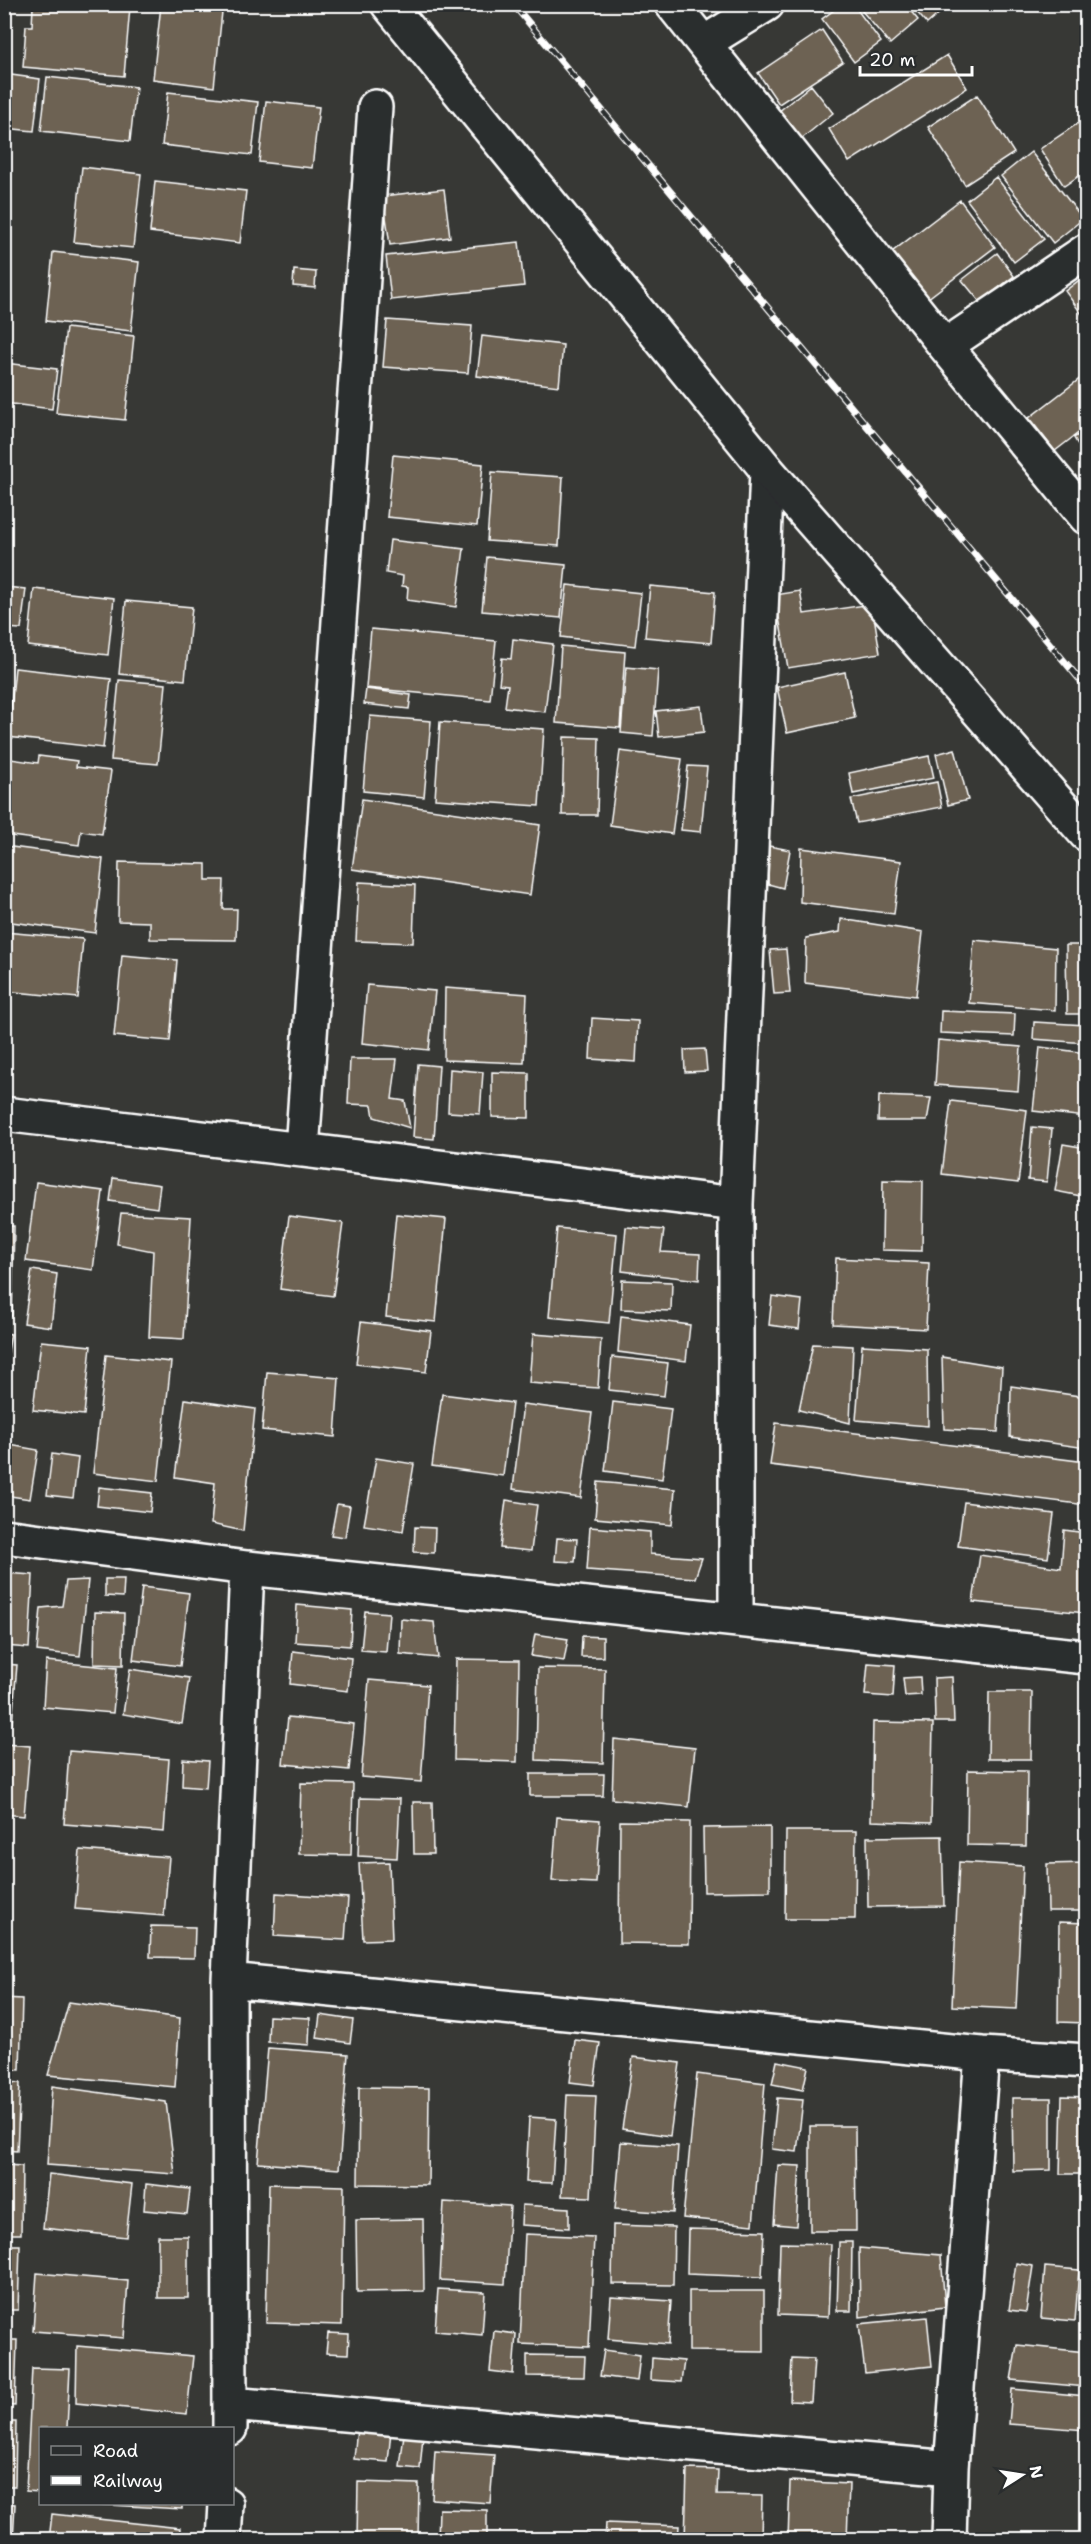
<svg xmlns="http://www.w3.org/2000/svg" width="1091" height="2544" font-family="'Shantell Sans',sans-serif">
<rect width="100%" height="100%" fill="#373835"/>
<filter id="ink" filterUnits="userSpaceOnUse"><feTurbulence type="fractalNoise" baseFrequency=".0167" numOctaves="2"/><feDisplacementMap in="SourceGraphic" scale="12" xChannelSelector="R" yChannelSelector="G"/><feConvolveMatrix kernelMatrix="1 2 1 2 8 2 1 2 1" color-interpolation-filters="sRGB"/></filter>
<g filter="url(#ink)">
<path fill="#6d6253" stroke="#fff" stroke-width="1.5" d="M47,4L130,7L124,76L23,67L26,26H32L33,7L46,8Z
M842,4H853L881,42L854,62L822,19Z
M856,4H905L918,20L890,44Z
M910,4H950L927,24Z
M161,5L222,12L214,87L153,79Z
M822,30L843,62L779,104L758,73Z
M947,55L967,88L849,162L829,129Z
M4,74L40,79L34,131L4,128Z
M47,77L136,87L130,141L41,131Z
M811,85L833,113L800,140L778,112Z
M168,92L258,102L252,155L162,145Z
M977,95L1014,153L965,185L928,127Z
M266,101L319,107L312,168L259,162Z
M1086,118V171L1064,186L1040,149Z
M1031,152L1083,219L1053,243L1001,176Z
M82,167L141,174L133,248L74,242Z
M996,177L1044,239L1014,262L967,200Z
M155,181L246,191L240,243L150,232Z
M444,189L450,237L390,245L383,196Z
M960,200L995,247L923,302L888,255Z
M519,242L524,286L391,300L386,256Z
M53,252L139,262L131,331L46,321Z
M997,253L1014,276L980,302L962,280Z
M294,270L316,272L315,288L293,286Z
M1086,275V320L1065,291Z
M387,320L472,326L468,373L383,367Z
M66,328L134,336L125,420L56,413Z
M482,336L563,345L559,386L477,376Z
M4,363L57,369L52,409L4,403Z
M1086,374V427L1055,451L1029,418Z
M1086,430V458L1074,438Z
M393,455L483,464L477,526L387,517Z
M492,472L563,477L559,546L487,541Z
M390,540L464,549L456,607L407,600L408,587L402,586L403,576L386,573Z
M487,557L566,565L561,618L482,611Z
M567,585L641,593L635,646L561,637Z
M650,586L715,592L711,643L645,637Z
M4,587L26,589L21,629L4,628Z
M34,589L114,598L108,655L28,646Z
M800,591L804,614L872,604L880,653L788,668L775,595Z
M126,601L192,607L185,680L119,674Z
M371,629L496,641L490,700L366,688Z
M513,639L553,644L545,712L505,707L508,685L499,684L502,658L511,659Z
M561,646L625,652L620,728L556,723Z
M626,667L658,670L653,736L621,733Z
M15,668L111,679L103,748L8,737Z
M845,672L855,718L787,733L777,687Z
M119,680L166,684L158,764L111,760Z
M366,689L411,695L409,709L364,704Z
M701,706L704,732L659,737L656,711Z
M370,716L431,721L424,797L363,791Z
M440,722L544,729L539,806L435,799Z
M564,737L599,738L597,815H562Z
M955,749L968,800L948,805L936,754Z
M620,751L682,759L672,834L610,825Z
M39,756L77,761L76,767L111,771L102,834L81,831L79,845L4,835V758L38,763Z
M929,756L934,778L853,794L849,773Z
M688,766L707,767L701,832L681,830Z
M937,782L942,807L857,823L851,799Z
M362,799L540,825L530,895L352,869Z
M4,846L103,859L95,933L4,921Z
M769,846L790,850L783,888L768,884Z
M801,848L901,861L894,914L800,902Z
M119,862L206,864V880H224L223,909H237L236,940L150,939V922L118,921Z
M359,882L415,885L413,943L356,941Z
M841,919L923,932L916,996L805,983L806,938L840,932Z
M4,932L83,939L78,998L4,991Z
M974,940L1056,948L1055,1010L969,1003Z
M1066,945H1086V1014H1067Z
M786,949L790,993L774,994L770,950Z
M122,955L177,960L170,1041L114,1036Z
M367,985L435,991L429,1050L362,1043Z
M445,988L527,994L524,1063L444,1060Z
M941,1011L1015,1014L1014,1036L940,1033Z
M592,1018L638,1021L636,1062L590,1059Z
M1034,1022L1086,1025V1043L1033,1039Z
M938,1040L1021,1047L1018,1091L935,1085Z
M1040,1047L1086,1053V1117L1033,1111Z
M705,1049L707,1071L685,1072L684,1050Z
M350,1059H397L392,1099L405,1101L410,1128L374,1117L372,1105L348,1104Z
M418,1064L439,1066L434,1139L413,1137Z
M450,1069L483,1072L480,1114L448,1112Z
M492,1072L529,1073V1118L492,1117Z
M879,1096L931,1098L927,1121H878Z
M951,1101L1027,1110L1018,1183L942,1174Z
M1032,1127L1052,1129L1047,1182L1028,1180Z
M1063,1144L1086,1148V1197L1055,1191Z
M113,1178L160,1185L157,1208L110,1201Z
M883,1180L923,1181L922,1251L882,1250Z
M36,1182L103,1191L93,1270L26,1261Z
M121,1213L191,1217L184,1339L149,1337L153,1251L117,1244Z
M396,1214L446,1219L436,1322L386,1317Z
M289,1216L343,1223L333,1296L280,1289Z
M4,1226H14L12,1316H4Z
M626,1227L664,1230L661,1252L700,1254L699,1280L622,1271Z
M557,1228L617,1234L609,1323L549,1317Z
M836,1258L929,1263L926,1329L833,1324Z
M32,1270L57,1274L51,1327L24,1323Z
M622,1280L672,1282L671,1311L621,1309Z
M772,1296L802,1300L799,1329L769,1325Z
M621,1316L690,1325L686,1361L618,1352Z
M361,1322L431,1331L426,1372L356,1364Z
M4,1333L11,1334L4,1373Z
M533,1334L601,1339L598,1388L529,1383Z
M41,1341L91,1346L84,1415L33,1410Z
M813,1344L853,1346L850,1423L799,1410Z
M862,1345L927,1349L928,1426L856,1420Z
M106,1355L171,1362L158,1481L93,1473Z
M612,1357L668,1363L664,1396L609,1390Z
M942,1357L1002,1367L998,1432L944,1429Z
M267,1372L339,1378L335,1437L262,1430Z
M1011,1386L1086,1397V1448L1010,1437Z
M442,1394L512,1403L503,1476L432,1466Z
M185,1399L255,1409L243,1531L211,1524L215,1483L175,1477Z
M613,1402L671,1409L662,1479L605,1471Z
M523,1404L592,1413L581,1498L513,1489Z
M776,1423L1086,1462V1505L770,1465Z
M4,1444L38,1450L30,1499L4,1495Z
M52,1454L78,1458L73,1498L47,1495Z
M376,1458L414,1464L403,1531L364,1525Z
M598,1482L675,1489L672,1525L595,1518Z
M99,1487L152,1493L150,1512L97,1506Z
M506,1500L537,1505L531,1551L500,1548Z
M964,1502L1054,1514L1048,1558L958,1546Z
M337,1504L350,1506L345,1537L331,1535Z
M415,1527L435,1528L434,1553L414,1552Z
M590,1527L650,1532V1554L702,1558L695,1578L587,1570Z
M1064,1530L1086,1533V1613L973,1602L980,1555L1061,1568Z
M557,1538L577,1539L575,1562L555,1561Z
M4,1573L33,1575L29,1648L4,1646Z
M105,1579H124L123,1597L105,1596Z
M88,1580L80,1656L37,1651L41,1608L62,1606L66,1581Z
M142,1587L189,1593L180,1666L133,1660Z
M297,1605L352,1610L350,1646L295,1642Z
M365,1611L389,1613L386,1652L361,1650Z
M95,1612L124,1613L123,1665L94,1664Z
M401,1619L434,1622L438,1658L400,1654Z
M535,1634L568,1639L564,1661L531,1656Z
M582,1636L603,1637V1657H581Z
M293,1651L351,1658L348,1691L290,1684Z
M456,1659L519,1660L517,1762L454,1760Z
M46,1661L117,1668L113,1713L43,1707Z
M868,1663L895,1665L893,1697L865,1695Z
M4,1664L17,1665L12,1724L4,1723Z
M538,1668L605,1669L603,1763L536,1760Z
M130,1669L189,1678L182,1724L123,1714Z
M920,1677L921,1695L905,1696L903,1678Z
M952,1677L954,1722H935L934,1678Z
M369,1680L428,1685L421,1782L361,1777Z
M989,1692H1032L1031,1759H988Z
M288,1717L354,1724L349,1770L283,1764Z
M873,1722L933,1723L931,1823L871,1821Z
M614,1739L695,1748L689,1807L612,1799Z
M4,1744L30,1746L24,1816L4,1814Z
M69,1751L169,1759L164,1832L64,1824Z
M183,1759L208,1761L206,1788L182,1786Z
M968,1770L1027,1771L1026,1846L967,1845Z
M530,1774H604L603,1796H530Z
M301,1783L353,1784L351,1855L299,1854Z
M360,1798L400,1799L397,1858L358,1856Z
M413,1802H432L433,1854H414Z
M557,1817L600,1820L596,1883L552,1881Z
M620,1821L690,1822L689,1944L619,1943Z
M770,1827V1891L704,1892L703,1828Z
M786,1831H856L855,1919H785Z
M942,1836L944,1906L868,1907L867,1837Z
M80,1850L169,1857L164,1916L75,1909Z
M389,1862L392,1939L363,1940L359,1863Z
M959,1862L1023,1866L1016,2009L952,2006Z
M1086,1863V1911H1048L1047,1864Z
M276,1893L348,1898L345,1940L274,1936Z
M1059,1922L1086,1923V2023L1058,2022Z
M151,1926L195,1927L194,1958L150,1957Z
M4,1998L22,1999L20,2070L4,2069Z
M69,2002L180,2018L175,2087L48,2075Z
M320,2015L353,2020L350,2043L317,2038Z
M269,2016L310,2018L309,2045L268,2042Z
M575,2040L600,2043L594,2085L570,2082Z
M268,2048L348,2054L339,2169L258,2163Z
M633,2057L680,2063L670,2136L622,2129Z
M777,2061L808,2067L803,2090L772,2084Z
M697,2074L765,2083L753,2225L683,2218Z
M4,2082L20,2083L17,2151L4,2150Z
M52,2086L166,2102L175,2174L47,2165Z
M359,2087L429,2088L428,2185L358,2184Z
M567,2095L596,2096L591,2197L562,2196Z
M1062,2096L1086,2097V2174H1060Z
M777,2098L803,2100L797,2152L772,2149Z
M1012,2098H1051V2170L1013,2171Z
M529,2117L556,2119L552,2183L526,2182Z
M810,2126H855L856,2231H810Z
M621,2142L678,2146L673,2213L615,2209Z
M4,2165L22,2166L21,2234H4Z
M778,2165L800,2166L796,2226L774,2224Z
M49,2174L132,2184L126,2237L43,2228Z
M146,2184L190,2189L187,2214L144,2210Z
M269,2184L344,2186L342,2325L266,2323Z
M444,2202L510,2206L505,2284L440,2280Z
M522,2205L569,2208V2228L521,2225Z
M423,2219L424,2291L357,2292L356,2220Z
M613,2225L674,2227L673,2285L612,2284Z
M688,2229L764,2231L762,2277L687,2274Z
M525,2234L594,2237L589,2347L520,2344Z
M158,2236H188V2298H158Z
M839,2242H852L851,2311H837Z
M780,2243L831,2244L828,2317L778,2315Z
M4,2245H20L18,2310H4Z
M859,2248L941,2255L945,2307L860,2317Z
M1016,2263L1033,2266L1026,2312L1009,2310Z
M1045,2267L1079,2270L1075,2321L1041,2318Z
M37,2273L128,2281L124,2338L33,2331Z
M438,2289L485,2292L482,2335L435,2331Z
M689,2291H764V2352L689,2351Z
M611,2297L671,2301L668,2344L608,2339Z
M927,2317L932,2366L865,2373L859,2324Z
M494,2331L516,2334L513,2374L490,2371Z
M328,2333L349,2334L348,2354L326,2353Z
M4,2340H17L15,2406L4,2405Z
M1017,2345L1086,2352V2387L1011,2380Z
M77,2346L193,2356L187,2414L76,2403Z
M604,2350L640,2355L637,2381L600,2376Z
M527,2355L585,2356L584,2377L527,2376Z
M652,2358L684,2361L681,2382L651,2380Z
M792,2358L814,2359L811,2402L790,2401Z
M32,2368L70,2369L67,2428H40V2492L26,2491Z
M1012,2389L1086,2396V2430L1009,2424Z
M4,2422H16L15,2486H4Z
M357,2428L391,2431L388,2462L354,2459Z
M404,2434L423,2436L420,2469L400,2467Z
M435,2451L494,2455L490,2503L432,2499Z
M687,2469L718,2470L717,2495L762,2496L761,2540H685Z
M790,2481L849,2484L847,2540H788Z
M358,2482L419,2484L418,2540H357Z
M4,2503L15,2504L13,2540H4Z
M92,2504H182V2509Z
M439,2509L487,2510V2540H438Z
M52,2514L180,2528L179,2540H49Z
M606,2523L679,2526L678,2540H605Z
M560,2533L588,2534V2540H560Z"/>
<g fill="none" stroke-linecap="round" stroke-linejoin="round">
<g stroke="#fff" stroke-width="38">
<path id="minor" d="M672,4L945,346L1086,517
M704,43L767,4
M375,107L302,1150L736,1204
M945,346L1086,251
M4,1114L302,1150
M4,1536L247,1568L1086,1657
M736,1619V1204L767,470
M229,1980L982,2054L1086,2061
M231,2404L951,2468
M230,2428L229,1980L247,1568
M224,2540L226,2504
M949,2540L951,2468L982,2054"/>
</g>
<g stroke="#fff" stroke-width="38">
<path id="secondary" d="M388,4L767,470L1086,834"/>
</g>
<use href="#minor" stroke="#2a2d2e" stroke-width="33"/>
<use href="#secondary" stroke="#2a2d2e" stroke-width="33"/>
<g stroke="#fff" stroke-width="7">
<path id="rail" d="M513,4L1086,687"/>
</g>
<use href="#rail" stroke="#2a2d2e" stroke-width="4.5" stroke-dasharray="14" stroke-linecap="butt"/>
</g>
</g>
<rect width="1091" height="2544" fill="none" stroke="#2a2d2e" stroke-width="24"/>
<rect x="12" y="12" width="1067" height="2520" fill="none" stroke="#fff" stroke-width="2" filter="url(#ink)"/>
<rect x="39" y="2427" width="195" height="78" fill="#2a2d2e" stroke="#7f8182" stroke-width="1.5"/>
<rect x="51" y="2446" width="30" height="9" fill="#2a2d2e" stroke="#7f8182" stroke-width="1.5"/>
<text x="93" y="2457" font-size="18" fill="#ffffff">Road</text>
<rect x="51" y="2476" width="30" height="9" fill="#ffffff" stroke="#7f8182" stroke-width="1.5"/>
<text x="93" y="2487" font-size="18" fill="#ffffff">Railway</text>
<g transform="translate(1022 2475) rotate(78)" stroke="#2a2d2e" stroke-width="4.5" paint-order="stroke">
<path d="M0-4.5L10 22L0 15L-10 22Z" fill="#ffffff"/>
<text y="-9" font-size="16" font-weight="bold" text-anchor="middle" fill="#ffffff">N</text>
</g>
<path d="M860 66v9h112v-9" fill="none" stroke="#ffffff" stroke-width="3"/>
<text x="869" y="66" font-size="18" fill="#ffffff" stroke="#2a2d2e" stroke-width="4.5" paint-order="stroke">20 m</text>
</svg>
